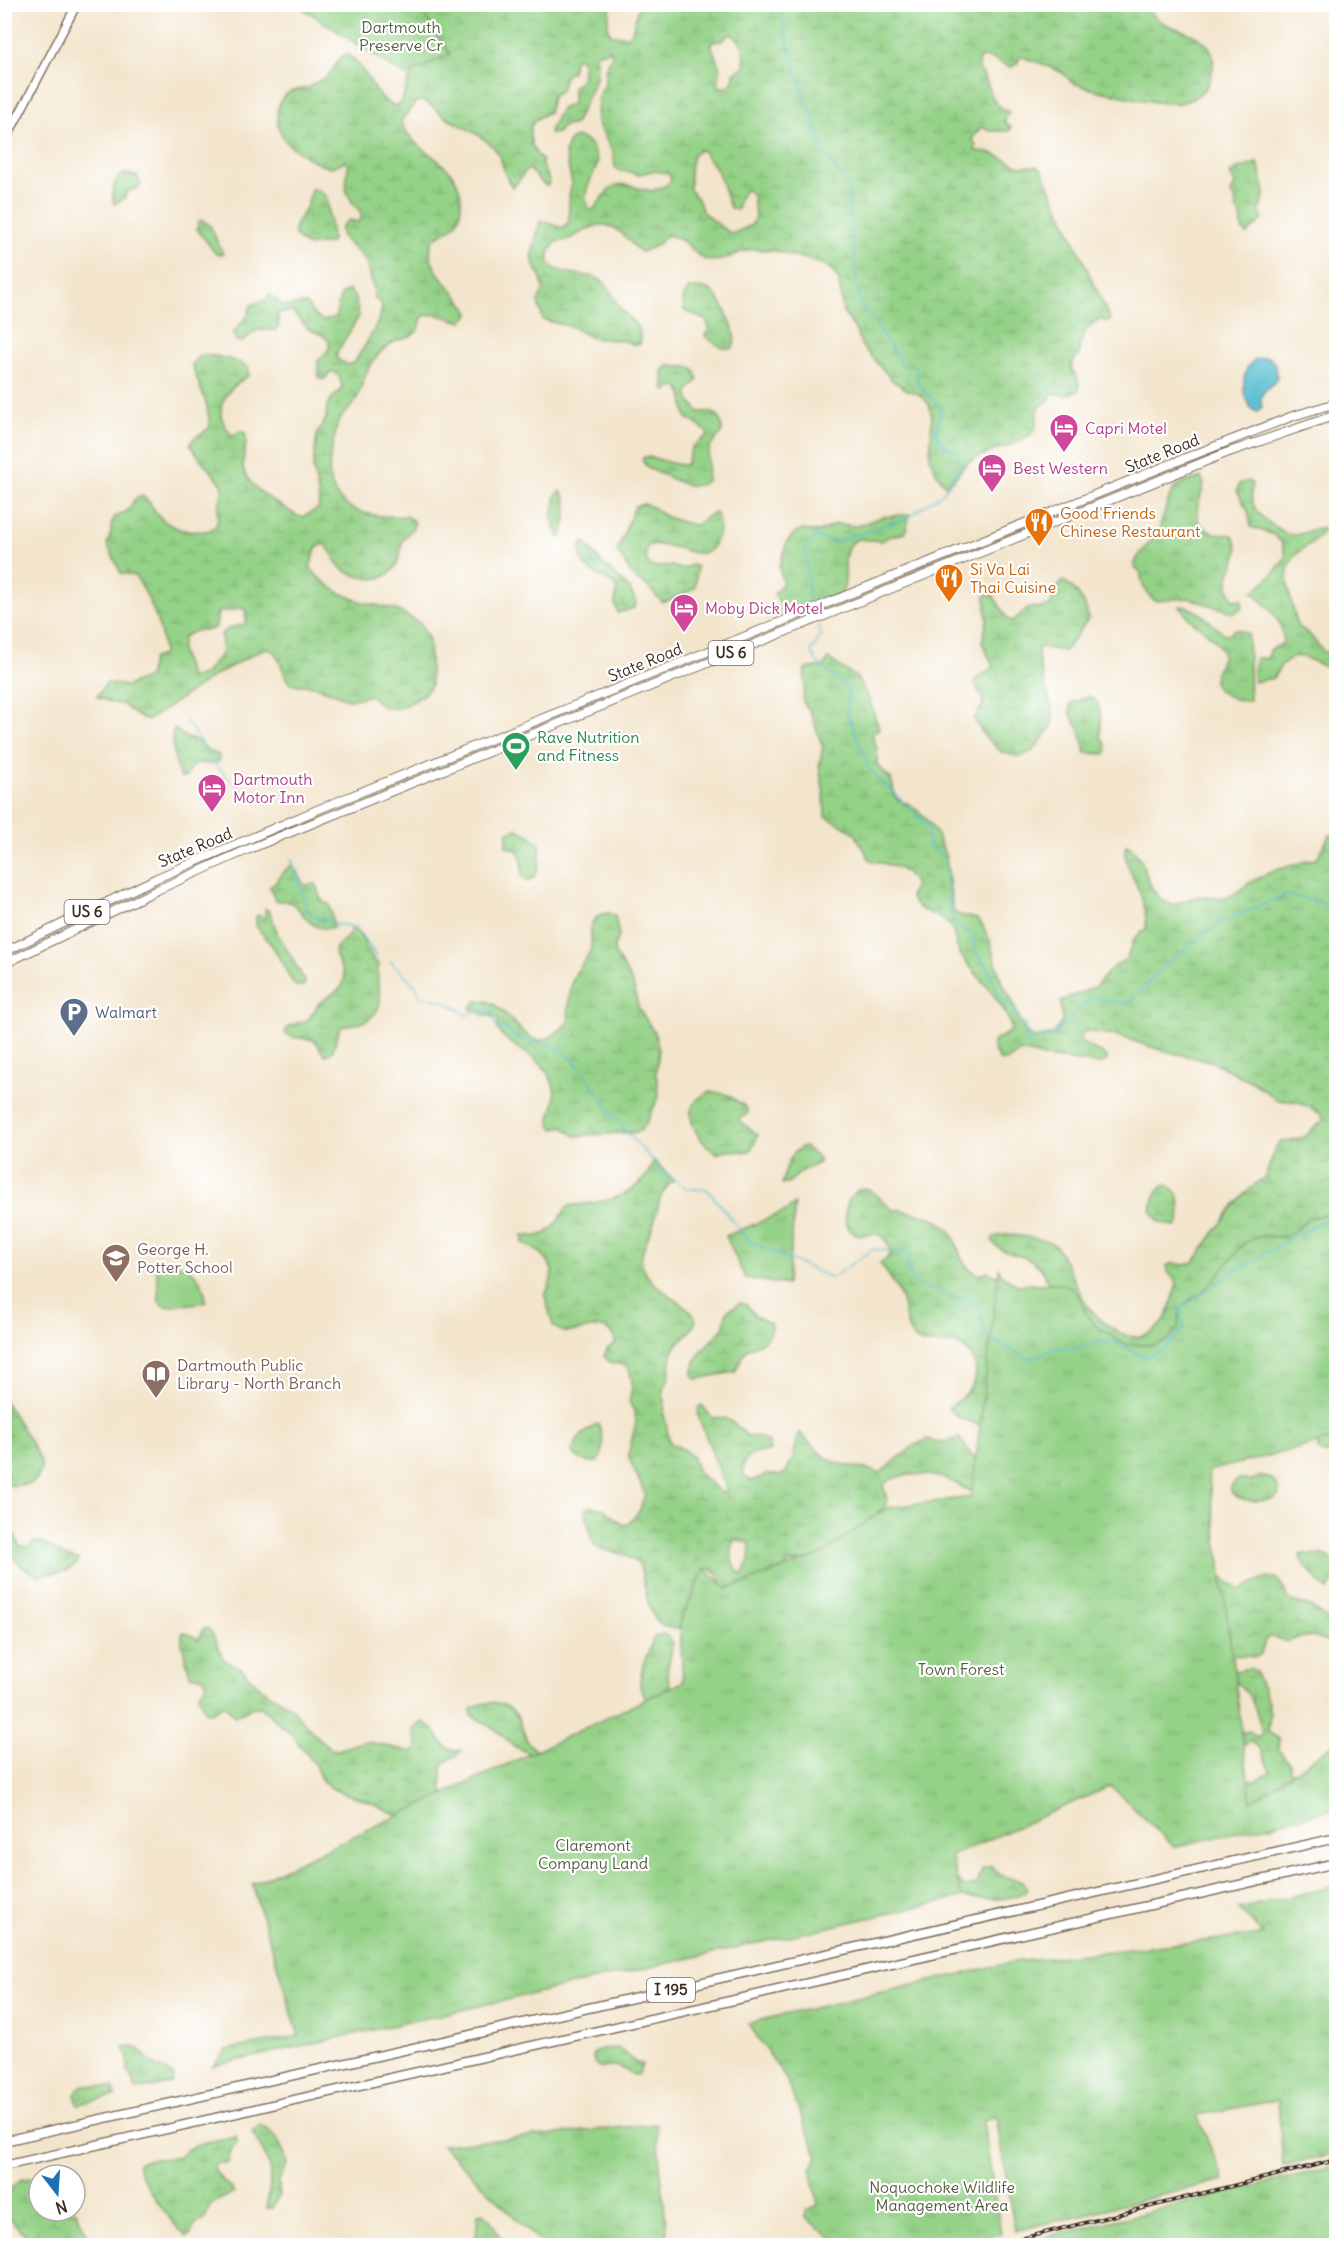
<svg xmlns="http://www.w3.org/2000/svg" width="1341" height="2250" font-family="Delius,sans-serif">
<defs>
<pattern id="wetland-marsh" width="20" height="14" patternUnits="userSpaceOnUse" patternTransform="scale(1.5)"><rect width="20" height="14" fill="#94d287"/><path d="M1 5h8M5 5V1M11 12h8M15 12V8" fill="none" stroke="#80b474"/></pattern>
<pattern id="park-tufts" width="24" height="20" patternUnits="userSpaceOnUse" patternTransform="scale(1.5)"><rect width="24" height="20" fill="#94d287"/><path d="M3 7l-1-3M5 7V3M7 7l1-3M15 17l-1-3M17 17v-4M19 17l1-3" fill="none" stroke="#80b474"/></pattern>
</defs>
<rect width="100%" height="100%" fill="#fff"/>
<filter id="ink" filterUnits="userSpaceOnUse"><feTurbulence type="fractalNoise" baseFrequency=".0167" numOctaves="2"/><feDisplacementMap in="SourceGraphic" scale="12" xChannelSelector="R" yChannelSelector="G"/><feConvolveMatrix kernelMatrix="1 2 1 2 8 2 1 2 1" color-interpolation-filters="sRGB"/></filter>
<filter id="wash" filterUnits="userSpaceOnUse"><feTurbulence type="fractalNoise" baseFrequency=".008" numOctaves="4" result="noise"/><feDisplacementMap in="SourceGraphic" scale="24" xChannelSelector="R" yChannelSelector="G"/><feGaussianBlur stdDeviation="1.35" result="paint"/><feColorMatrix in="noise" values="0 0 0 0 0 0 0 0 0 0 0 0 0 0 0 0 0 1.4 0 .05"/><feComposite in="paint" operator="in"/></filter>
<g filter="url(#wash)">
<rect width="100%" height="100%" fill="#f3e5cc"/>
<path fill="#94d287" stroke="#687e52" stroke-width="1.5" d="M166,1260C189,1264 205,1278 206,1302L165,1307L159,1302L156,1261Z"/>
<path fill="url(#wetland-marsh)" stroke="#687e52" stroke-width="1.5" fill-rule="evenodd" d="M417,5H610C612,13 606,21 608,30L612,35L629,36C636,27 634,15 640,5H1149C1153,39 1230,21 1210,79C1206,92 1192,101 1179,103C1163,106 1085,89 1071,82C1067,79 1069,78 1065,75C1060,70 1051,68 1045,65C1037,61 1030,61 1023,57H1020L1018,62L1012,67C1000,65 992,54 979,59L978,68C993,84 986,103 1009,112L1004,121L1011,128L1009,131H990L981,127L972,139L976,146L975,151L989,152L1020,166H1036L1042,170L1110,319L1108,322L1100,319C1087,323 1078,343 1079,355L1074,360L1071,368C1076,375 1081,383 1078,391L1065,395L1052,393L1049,401C1028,411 1043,421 1033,432C1019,446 985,451 968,462C959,468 959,479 945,485L936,472L930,457L932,417L929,404L917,393L909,391L893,381L862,346L855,329L843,312L839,281L833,271L823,264C816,265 813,260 806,259C795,258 786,252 775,251C769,250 762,250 756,249C738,249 725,264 707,260C694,257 689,239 668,235L655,246L642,252C631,247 630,239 621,233C601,217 591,228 573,237C568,241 561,240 555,243C529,279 586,271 599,279C609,285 612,296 618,305C624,314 634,320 639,330C641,335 641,339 640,344L636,345L625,341L592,338L573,327L543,320L538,302L544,289L539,273L534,266L532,254L540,221H544L561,228L569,222V197L572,183L565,152L569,141L575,137C591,139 593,149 598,162C594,177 577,196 591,210L594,209C618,175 617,184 652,191L667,185L671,180L670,175C660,170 649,170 638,175C631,170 622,174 615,168L614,155L597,122L598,97L605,84V70L612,54L611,51L599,53L596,55L597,76L575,124L562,127L557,133L550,134L549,131L561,109L573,103V88L583,76L582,60L577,57L574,60L572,71L565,76L561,90L552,96L549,112C543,115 537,117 533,123C525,134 534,154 543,161L541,164L549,180L548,186L543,184L529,169C520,173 520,184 512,187C503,176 504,159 495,149C481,133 461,127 444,116C435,110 429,100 417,101L401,121C415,159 463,158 461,205C460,227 451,229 433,239C419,269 460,290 469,314L462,322L435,314L423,316C420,321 421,327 416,332C411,339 403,338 396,341C385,346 376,356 370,366C364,374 361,390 356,400C352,408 343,413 339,421C336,426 336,433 334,439C316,501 352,520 407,516L415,523C412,531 406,534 402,542C401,546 401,551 400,555C395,576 379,582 361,577C355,575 344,572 340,567C333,560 333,550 324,544L316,548L310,567L317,576L338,592L362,602L397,610L421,624L429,641L431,685C424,697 396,716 381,705C377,703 374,698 370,695L350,700L316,686L290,684C280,673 282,650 265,648L217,674L149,720L139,717L122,704L112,703L97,697L106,683L127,686L148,677L153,658L163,655C164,631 149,595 135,576L121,573L107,544L111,533V524L115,517L127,511L136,498L142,496C149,500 152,507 157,514C170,529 186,533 204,531C218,530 218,522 218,511C218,501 225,494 222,484L198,456L190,444C194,434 206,434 210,426L207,406L192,365L201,355C213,355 242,360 249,369V375C225,390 209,410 232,435L241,431L245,433C249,446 242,454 243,466C245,488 281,505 297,516L303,517L319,508L318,493L313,468L317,434L326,419L327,405L333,397L340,391L342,386L339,376L332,371L323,380L319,377L318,361L329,349V341L322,335L308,329L293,312L278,313L279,326L276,330H257L242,342L236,341L233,333L248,315L251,305L266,300L269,294L283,306L307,304L313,314L323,321L336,317C338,307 337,293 349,290L355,298L359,316L336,354L338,360L349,365L355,362C362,348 386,317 381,303L375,299C373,287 371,272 365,260C360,250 324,233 350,220L358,222L361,219V212L354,205L346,190L348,164L346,161C340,163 334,168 328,167C319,166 291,148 285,140C275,127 273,103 288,93C294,89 303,90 310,87C315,81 321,81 327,76C335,70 336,58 346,54C368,65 371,98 395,106L402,102L413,66ZM730,34C744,39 746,54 744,67L734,73C734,83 730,90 718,86L720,69L711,44L712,42L722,41ZM701,149L718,172L730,208L737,210L740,197L746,189L753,195L755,216L752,225L732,234C721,229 714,219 703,213L698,199L690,190V169L693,155ZM239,608L245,609L246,624C208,633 227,633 220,657C204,667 213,677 190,677L181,651L183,638C191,631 200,629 210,630L216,627L217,616L220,611H229Z
M1256,163H1258L1265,193L1259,212L1263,219L1247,234L1243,231L1241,216L1237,211L1235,199L1231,194L1235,184L1230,174C1236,167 1248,167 1256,163Z
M124,174L137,176L141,184L137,189L127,191L125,198L114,204C111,193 113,178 124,174Z
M311,189L319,190L327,197L332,239L330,243L308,246C285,233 295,225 306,208C309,202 309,195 311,189Z
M202,220L210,225L223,254H216L197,229L198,222Z
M689,288L709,289C721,297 740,334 733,348C722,351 714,342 705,336L709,328L707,321L684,310L683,298Z
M668,366L690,367L695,371L698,380L688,391V399L699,412C715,411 722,414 722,432L709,448L707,481C692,491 679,482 666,476C656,471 647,471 642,460L644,457C658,456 671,466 686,465L692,447L708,435L706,431L686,417L682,393L679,387L675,386L667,391L664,389L663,371Z
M1201,477L1204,483L1197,509L1199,524L1214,533L1232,535C1251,562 1214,572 1234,600L1241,599L1243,607L1234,613L1188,598L1156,601L1151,598L1143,586L1140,571L1134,568C1135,555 1150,544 1157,533C1165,519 1165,500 1175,488C1179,482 1194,481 1201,477Z
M1249,481L1252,484C1249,506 1257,515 1274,526C1279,529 1285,534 1291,535C1302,536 1312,527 1323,529C1319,540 1309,544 1300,551C1275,572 1294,601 1297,626L1309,634L1324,652L1336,653V672L1304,657L1295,656L1282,664L1273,678L1254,682L1253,670L1256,658H1268L1270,650L1282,644C1288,625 1265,604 1253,592L1273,574L1286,557L1282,543L1274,535L1251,527L1248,511L1237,491L1239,484Z
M561,491C571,502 566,521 562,535L559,538L552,518L556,495Z
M643,504C654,505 657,513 667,517C669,518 693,525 694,525C702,524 706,515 714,513L717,514C720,523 720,529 717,538C707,566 687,547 665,546C658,545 653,542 647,547C644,554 646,563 652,567L672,566L681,569L692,565L697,567L695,588C686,592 670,603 662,602L646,585L633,577L617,551L635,506Z
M910,514L905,533L888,537L882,541L858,539C835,550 852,577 841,594L811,609L781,616L780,603L774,593L783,583L779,567L787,542L796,532L802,530L819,532L836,524L857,526L882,517Z
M585,542L601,562L630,589L636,603L634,608L618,613L615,604L617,587C599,572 578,574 581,544Z
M1063,581C1075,587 1088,605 1088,619L1065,651L1039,647L1038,654L1040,667L1053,712V725L1034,750L1020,757L1002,752L985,737L974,719L983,705L982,697L974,683C978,675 988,673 993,666L982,643L987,620L985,596L988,594L993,595L1008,620L1012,621C1018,618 1022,612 1028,609C1037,605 1043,611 1051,605L1056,589Z
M1180,606C1199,608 1210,622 1224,634H1232V631L1237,629L1248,634L1250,701C1241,703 1223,695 1216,688C1209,674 1225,663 1222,652C1215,632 1188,624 1180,606Z
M829,659L857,678L869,699L879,728L872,734L877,749V765L891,779L896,799L909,804L925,817L936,833L946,857L953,911L959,915L977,919L982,925L989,938L1001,981L1012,1000L1024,1031L1034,1038L1054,1034L1062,1021L1061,1001L1096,986L1112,968L1127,958L1134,939L1146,929C1147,916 1144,903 1139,891C1134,876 1122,862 1126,845C1150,854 1140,894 1172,905L1198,896L1214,898L1231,896L1251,882L1273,871L1317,858L1329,836L1336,834V1451L1322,1454L1318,1450L1313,1418L1203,1295L1199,1294L1186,1328L973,1492C962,1488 952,1480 943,1478C926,1473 896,1472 883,1485L887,1500L883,1510H880C874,1520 857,1534 846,1536L836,1551L810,1561L788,1563L785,1569L753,1585L741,1583L726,1588L723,1587L718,1574L711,1569H706L683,1626C678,1629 675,1630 669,1628C644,1622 647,1583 639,1564L625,1555L599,1548L595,1545L591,1538L585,1509L589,1506L604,1509L622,1524L627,1525L640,1510L645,1494L629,1458V1452L636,1422L635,1413L629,1402C632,1390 635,1376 626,1365L611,1363L604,1356L608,1348L616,1343C608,1315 583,1333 566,1332C561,1332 556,1328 553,1325L545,1296L551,1280L552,1270L549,1263L541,1253L523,1243V1235C527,1235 532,1237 537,1236C554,1234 559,1218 568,1206C594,1203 628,1201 645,1177C649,1173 651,1166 654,1161L672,1178L674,1180C656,1196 660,1205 653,1225C650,1235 643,1245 642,1255C637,1287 688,1299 696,1320C693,1333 679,1338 674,1350C667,1364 674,1378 662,1390L665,1401L664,1415L670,1443L683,1449L693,1458L698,1473L722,1493L727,1491L698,1416L699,1407L702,1405L712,1418C728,1414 737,1426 748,1437L757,1436L768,1442L770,1451C755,1452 739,1457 744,1476L751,1481L766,1475H781L786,1472L793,1457L799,1432C812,1445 823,1460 842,1464C855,1468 867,1468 880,1473L915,1445L928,1439L937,1443L959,1438L977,1462L981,1426L958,1417L948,1408C966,1396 985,1379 971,1357C968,1352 963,1346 957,1345C944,1341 924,1349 913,1337C904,1325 906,1311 901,1298C897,1285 887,1274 880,1263C882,1261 886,1260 888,1257C894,1248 884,1237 877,1234C871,1233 865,1236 859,1235C835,1230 846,1185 867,1189C878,1192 882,1204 892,1209C895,1210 898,1210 901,1210C918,1214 933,1215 947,1228C964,1245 952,1262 980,1275L987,1271L999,1277V1285L1050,1287C1047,1278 1042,1267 1034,1262C1022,1254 997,1254 992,1240L994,1237C1005,1232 1047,1238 1056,1246C1060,1250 1062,1257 1065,1262C1082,1292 1080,1306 1112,1328C1121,1334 1131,1339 1142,1336C1168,1328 1172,1306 1177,1282L1168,1272L1167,1266L1173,1263L1184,1265L1193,1263L1235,1204L1248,1190L1265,1177L1277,1145L1281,1142L1305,1137L1313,1128L1323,1121L1322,1115L1311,1108L1297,1102L1277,1100L1254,1083L1213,1062L1161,1050L1115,1035L1085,1031L1080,1036C1081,1050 1098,1047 1106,1057L1107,1060L1101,1064L1045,1057L1021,1051L1006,1061L999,1060L993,1049V1042L1011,1031C1011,1008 975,975 961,955C955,947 956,934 950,926C939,911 917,915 910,896L915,885C907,866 888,865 870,860L854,832L825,816L824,794L819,766L823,747L809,709C799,701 804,695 805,685C805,679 804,675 805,669L824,666ZM734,1539L750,1543L749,1560L742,1575C730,1565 730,1554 734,1539Z
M1089,696C1105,703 1100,724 1101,738L1106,744L1107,752L1105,754L1086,753L1080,731L1070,713L1071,703Z
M174,728L185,737L198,741L209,751L219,755V761L212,764L197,763L190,769L186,777L181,778C175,768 170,737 174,728Z
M517,829L530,835L540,845C540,857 541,876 528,881L522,876V860L517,850L506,846L508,832Z
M292,865L298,873L304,885L316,884C319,892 318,902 329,904L334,927C310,932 308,917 293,904C288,900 280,902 275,900L270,887C279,882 282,871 292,865Z
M265,908L269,911L278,934L305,981L304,986H296L293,983L273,947L256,926V916L259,915L265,919Z
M608,913L615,916L619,936L614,946L615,954L630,978L634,988L638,1007L654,1032L659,1049L656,1073L659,1096L646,1124L639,1132L575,1136L562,1126L555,1129L551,1127C548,1118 552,1113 554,1105C556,1096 554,1085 550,1077C540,1054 508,1049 496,1027L499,1022L498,1018L483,1015L476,1010L470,1009L477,1001C509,995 523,1061 556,1033C561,1029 566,1025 569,1020C567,1009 570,983 576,973C581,964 588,958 591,948C592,940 590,932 591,924L599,915Z
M351,929C367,935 365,956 379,965C372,986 392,1004 367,1020C358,1026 348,1023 340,1028L332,1052L326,1055L322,1052L315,1040L292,1037L285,1033L289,1026L308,1020L319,1003L342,987L345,977L334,952C338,941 350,940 351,929Z
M710,1092L726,1094L746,1107L748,1113L738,1120L758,1135L751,1150L748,1152L726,1150L717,1154C695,1139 675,1106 710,1092Z
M803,1146L819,1158V1163L803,1170L788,1183L782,1184C785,1170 789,1153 803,1146Z
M1166,1185C1185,1191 1179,1209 1179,1223L1176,1227L1158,1221L1151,1210C1153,1201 1156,1188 1166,1185Z
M740,1303L747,1305L754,1315L771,1324C772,1338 760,1345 747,1349L735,1372L696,1379L692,1375L695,1362L701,1351L723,1329L727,1311Z
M5,1403C10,1406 39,1456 41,1462C42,1469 40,1475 36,1480C27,1488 14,1483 5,1487Z
M598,1424C604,1434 604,1451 599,1461C590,1464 576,1460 572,1451C576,1438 586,1431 598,1424Z
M1262,1476C1272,1477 1281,1485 1278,1496C1267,1504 1239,1502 1231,1492V1486L1239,1479L1250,1481Z
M4,1504C10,1511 7,1515 9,1523C11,1531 17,1536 19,1546L28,1547C39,1535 48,1546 59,1553C65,1557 72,1558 79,1560L77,1564L66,1571L39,1576L22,1567L5,1549Z
M1303,1554L1324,1555L1336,1562V1575L1328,1590L1320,1584L1301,1560L1300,1555Z
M1220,1576L1240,1590L1264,1578H1276L1283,1587L1288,1599L1310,1607L1336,1626V1642L1309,1637H1300L1287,1642L1273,1637L1266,1638L1261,1654L1256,1657L1220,1654Z
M207,1628L211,1631L224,1660L241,1668L259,1687L291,1707L315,1735L331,1749L337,1750L365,1741L413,1752L417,1748L414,1729L422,1722C436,1725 436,1740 447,1747C451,1750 457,1750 462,1751L442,1765V1791L451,1797L532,1755L514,1746L495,1729L471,1715V1709C484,1700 507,1699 517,1716C525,1730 522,1739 537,1752L645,1707V1696L640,1686V1680L643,1665L654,1637L662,1634L668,1636L673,1643L667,1673L671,1690L956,1878L964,1887L977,1885L982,1869L990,1866L1002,1876L1022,1881L1027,1890C1014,1902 984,1899 968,1898L395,1814L370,1802L335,1790L322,1782L315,1765L294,1737L261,1707H253L234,1716L226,1706L222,1705L212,1713H206L198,1695L206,1686V1680L202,1677L190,1675L182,1644V1634L184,1632L199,1639L203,1629Z
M1250,1668L1256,1672L1268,1702L1270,1715L1268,1732L1279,1739L1278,1750L1290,1763V1771L1294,1772L1313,1767C1307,1777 1289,1815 1282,1821C1272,1830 1260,1825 1251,1820L1248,1779L1256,1780L1270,1772L1263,1754L1259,1747L1251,1742L1244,1745L1238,1734L1249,1731L1257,1737L1262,1733C1259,1718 1253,1696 1240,1686C1233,1680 1229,1677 1223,1670L1236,1671Z
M128,2046L139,2049L151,2063L174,2075L172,2083L136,2090L133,2078L128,2071V2058L123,2047Z
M617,2048C627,2052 630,2063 642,2064L639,2074L634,2075L617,2066L601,2068L595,2064L592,2056L594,2052L601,2049Z
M83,2085C86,2085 112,2087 113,2087L116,2096L78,2104L75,2095L79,2088Z
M260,2125C275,2132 285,2149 287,2165L279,2180V2195L272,2208H266C274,2173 271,2162 252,2132Z
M236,2136L237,2143L231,2150L228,2163H216L214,2167C217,2179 228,2183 234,2193L216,2201L210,2206L204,2220L196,2224L190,2235L187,2237C173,2225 139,2180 138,2163L148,2160L179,2157C191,2141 218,2141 236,2136Z
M39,2177V2211H75V2209L87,2234L88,2245H36L5,2215V2190L12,2187L22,2179Z
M483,2213C496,2221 495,2240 511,2245C502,2246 485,2242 476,2238L478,2214Z"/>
<path fill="url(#park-tufts)" stroke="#687e52" stroke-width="1.5" d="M298,5H418L450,54L405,76Z
M795,1204L787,1285L745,1278L726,1236L786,1211Z
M1336,1212V1439L1208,1471L1251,1802L1336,1743V1809L1174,1847L1111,1786L951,1856L962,1897L213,2066L226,2050L299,2036L252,1884L683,1682L680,1622L705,1568L727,1589L821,1555L886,1508L971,1497L999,1269L1002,1275L1017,1285L1055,1283L1071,1287L1079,1296L1085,1312L1094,1325L1126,1345H1156L1166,1341L1178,1328L1180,1309L1207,1288L1244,1243L1263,1235L1285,1238L1310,1218Z
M1336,1886V2153L1283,2166L1278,2100L1197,2115L1224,2180L1015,2231L996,2115L983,2122L1001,2234L954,2245H830L833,2239L806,2218V2211L818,2205L811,2168L818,2157L786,2079L748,2023L1013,1962L1264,1934L1238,1909Z
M656,2124L668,2245H543L442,2145Z
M1336,2166V2245H1014Z"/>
<path fill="#52bbd0" stroke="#467277" stroke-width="1.5" d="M1267,357C1275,359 1277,371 1277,379C1269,390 1257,391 1262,407L1257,412C1241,405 1239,372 1253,361C1257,358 1262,358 1267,357Z"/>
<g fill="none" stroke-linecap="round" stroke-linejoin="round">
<path stroke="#52bbd0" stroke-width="1.5" d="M778,4L793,60L825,154L847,185L859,301L902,364L917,367V382L941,409L936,434L945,447L957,451L961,464L944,492L906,519L833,542L815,536L806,550L809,604
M819,627L821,636L811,651L817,662L848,689L847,713L870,770L928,826L929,846L945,858L952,923L973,937L975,951L989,969L999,997L1011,1004L1016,1021L1025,1023L1027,1044L1053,1035L1091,998L1128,1003L1167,963L1219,923L1286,895L1336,905
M186,721L219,769L249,797
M291,858L309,913L334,924L356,927L377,958
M390,961L415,985L420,997C437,998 453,1003 466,1015L474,1012L492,1010L497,1028L506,1029L517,1040C533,1039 551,1044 565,1053C581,1063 604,1104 617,1120C632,1140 651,1155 665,1177L673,1179L687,1189H707L750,1242L832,1278L873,1249L911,1253L908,1273L919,1286L978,1304L986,1337L1030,1359L1058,1347L1070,1349L1110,1340L1145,1357L1164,1349L1184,1327L1179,1310L1225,1277L1336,1212"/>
</g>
</g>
<g filter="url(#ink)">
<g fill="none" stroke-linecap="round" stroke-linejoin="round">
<g stroke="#7b6b5b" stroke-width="10">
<path id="secondary" d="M4,143L77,4"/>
</g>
<g stroke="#7b6b5b" stroke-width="10">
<path id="primary" d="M4,952L157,878L324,807L1183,459L1293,416L1336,403
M4,964L157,890L249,849L1226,453L1336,415"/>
</g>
<g stroke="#7b6b5b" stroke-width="11">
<path id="motorway" d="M4,2141L1336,1838
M4,2166L1336,1863"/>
</g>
<use href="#secondary" stroke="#fff" stroke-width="7"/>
<use href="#primary" stroke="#fff" stroke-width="8"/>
<use href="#motorway" stroke="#fff" stroke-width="8"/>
<g stroke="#3b2a1e" stroke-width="4">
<path id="rail" d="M992,2246L1336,2160"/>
</g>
<use href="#rail" stroke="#fff" stroke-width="1.5" stroke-dasharray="4.5" stroke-linecap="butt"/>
</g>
</g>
<defs>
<g id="hotel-pin" transform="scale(1.5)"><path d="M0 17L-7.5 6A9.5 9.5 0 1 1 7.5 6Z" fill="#d1479c" stroke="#fff"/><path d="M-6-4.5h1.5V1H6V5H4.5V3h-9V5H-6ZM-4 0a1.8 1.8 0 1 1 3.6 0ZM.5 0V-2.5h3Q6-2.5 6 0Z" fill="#fff"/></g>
<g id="restaurant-pin" transform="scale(1.5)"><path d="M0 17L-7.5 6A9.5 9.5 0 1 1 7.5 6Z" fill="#e8710a" stroke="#fff"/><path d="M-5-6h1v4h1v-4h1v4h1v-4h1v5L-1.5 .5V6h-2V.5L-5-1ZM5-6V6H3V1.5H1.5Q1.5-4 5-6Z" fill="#fff"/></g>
<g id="stadium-pin" transform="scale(1.5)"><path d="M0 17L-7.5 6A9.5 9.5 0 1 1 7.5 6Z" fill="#2e9e5b" stroke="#fff"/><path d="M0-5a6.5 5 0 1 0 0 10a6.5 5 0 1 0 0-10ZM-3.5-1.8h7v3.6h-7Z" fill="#fff"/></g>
<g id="parking-pin" transform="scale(1.5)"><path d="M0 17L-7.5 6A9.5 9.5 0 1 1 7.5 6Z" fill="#5c6f8a" stroke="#fff"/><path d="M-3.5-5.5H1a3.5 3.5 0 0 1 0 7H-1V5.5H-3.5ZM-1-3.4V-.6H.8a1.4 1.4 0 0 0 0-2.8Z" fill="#fff"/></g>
<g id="school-pin" transform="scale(1.5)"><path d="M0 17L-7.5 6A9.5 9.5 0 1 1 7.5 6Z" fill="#8d6e63" stroke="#fff"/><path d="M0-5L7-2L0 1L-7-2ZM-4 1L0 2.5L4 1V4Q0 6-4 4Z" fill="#fff"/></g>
<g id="library-pin" transform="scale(1.5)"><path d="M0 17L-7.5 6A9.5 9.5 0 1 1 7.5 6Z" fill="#8d6e63" stroke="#fff"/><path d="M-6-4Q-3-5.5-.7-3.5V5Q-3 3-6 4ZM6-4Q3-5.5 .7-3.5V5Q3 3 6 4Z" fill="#fff"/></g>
</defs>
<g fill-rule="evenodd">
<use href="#hotel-pin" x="1064" y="428"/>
<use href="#hotel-pin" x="992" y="468"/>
<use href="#restaurant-pin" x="1039" y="522"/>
<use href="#restaurant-pin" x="949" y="578"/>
<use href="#hotel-pin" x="684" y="608"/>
<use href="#stadium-pin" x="516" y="746"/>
<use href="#hotel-pin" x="212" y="788"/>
<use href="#parking-pin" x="74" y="1012"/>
<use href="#school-pin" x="116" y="1258"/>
<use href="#library-pin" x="156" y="1374"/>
</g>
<g text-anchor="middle" stroke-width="4.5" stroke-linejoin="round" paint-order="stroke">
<g fill="#fff" stroke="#766a62" stroke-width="1.5">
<rect x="708.5" y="641" width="45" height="24" rx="4.5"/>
<rect x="64.5" y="900" width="45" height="24" rx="4.5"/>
<rect x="647" y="1978" width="48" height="24" rx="4.5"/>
</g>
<g font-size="15" font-weight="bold" fill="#3b2a1e">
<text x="731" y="658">US 6</text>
<text x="87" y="917">US 6</text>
<text x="671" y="1995">I 195</text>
</g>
<g font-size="16" fill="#565c3e" stroke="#fff">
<text x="401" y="33">Dartmouth<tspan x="401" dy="18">Preserve Cr</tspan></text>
<text x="961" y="1675">Town Forest</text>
<text x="593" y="1851">Claremont<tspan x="593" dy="18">Company Land</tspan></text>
<text x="942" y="2193">Noquochoke Wildlife<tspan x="942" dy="18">Management Area</tspan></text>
</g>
<g font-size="16" fill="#b23c85" stroke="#fff" text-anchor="start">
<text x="1085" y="434">Capri Motel</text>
<text x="1013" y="474">Best Western</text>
<text x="705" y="614">Moby Dick Motel</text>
<text x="233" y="785">Dartmouth<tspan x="233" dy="18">Motor Inn</tspan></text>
</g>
<g font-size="16" fill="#3b2a1e" stroke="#fff">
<text transform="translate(1162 453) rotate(-22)" y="6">State Road</text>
<text transform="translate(645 662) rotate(-22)" y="6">State Road</text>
<text transform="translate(195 847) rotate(-23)" y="6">State Road</text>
</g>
<g font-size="16" fill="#c56008" stroke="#fff" text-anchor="start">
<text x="1060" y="519">Good Friends<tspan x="1060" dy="18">Chinese Restaurant</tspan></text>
<text x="970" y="575">Si Va Lai<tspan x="970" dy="18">Thai Cuisine</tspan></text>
</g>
<g font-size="16" fill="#27864d" stroke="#fff" text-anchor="start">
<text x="537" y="743">Rave Nutrition<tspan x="537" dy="18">and Fitness</tspan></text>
</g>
<g font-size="16" fill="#4e5e75" stroke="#fff" text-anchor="start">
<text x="95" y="1018">Walmart</text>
</g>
<g font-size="16" fill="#785e54" stroke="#fff" text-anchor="start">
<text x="137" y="1255">George H.<tspan x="137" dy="18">Potter School</tspan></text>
<text x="177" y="1371">Dartmouth Public<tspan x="177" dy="18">Library - North Branch</tspan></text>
</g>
</g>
<rect width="1341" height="2250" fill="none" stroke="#fff" stroke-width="24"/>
<g transform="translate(57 2193) rotate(163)"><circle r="28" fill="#ffffff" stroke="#b1aaa5" stroke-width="1.5"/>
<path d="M0-4.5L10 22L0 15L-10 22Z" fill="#1f6fb2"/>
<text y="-9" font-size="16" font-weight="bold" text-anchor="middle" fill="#3b2a1e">N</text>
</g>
</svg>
